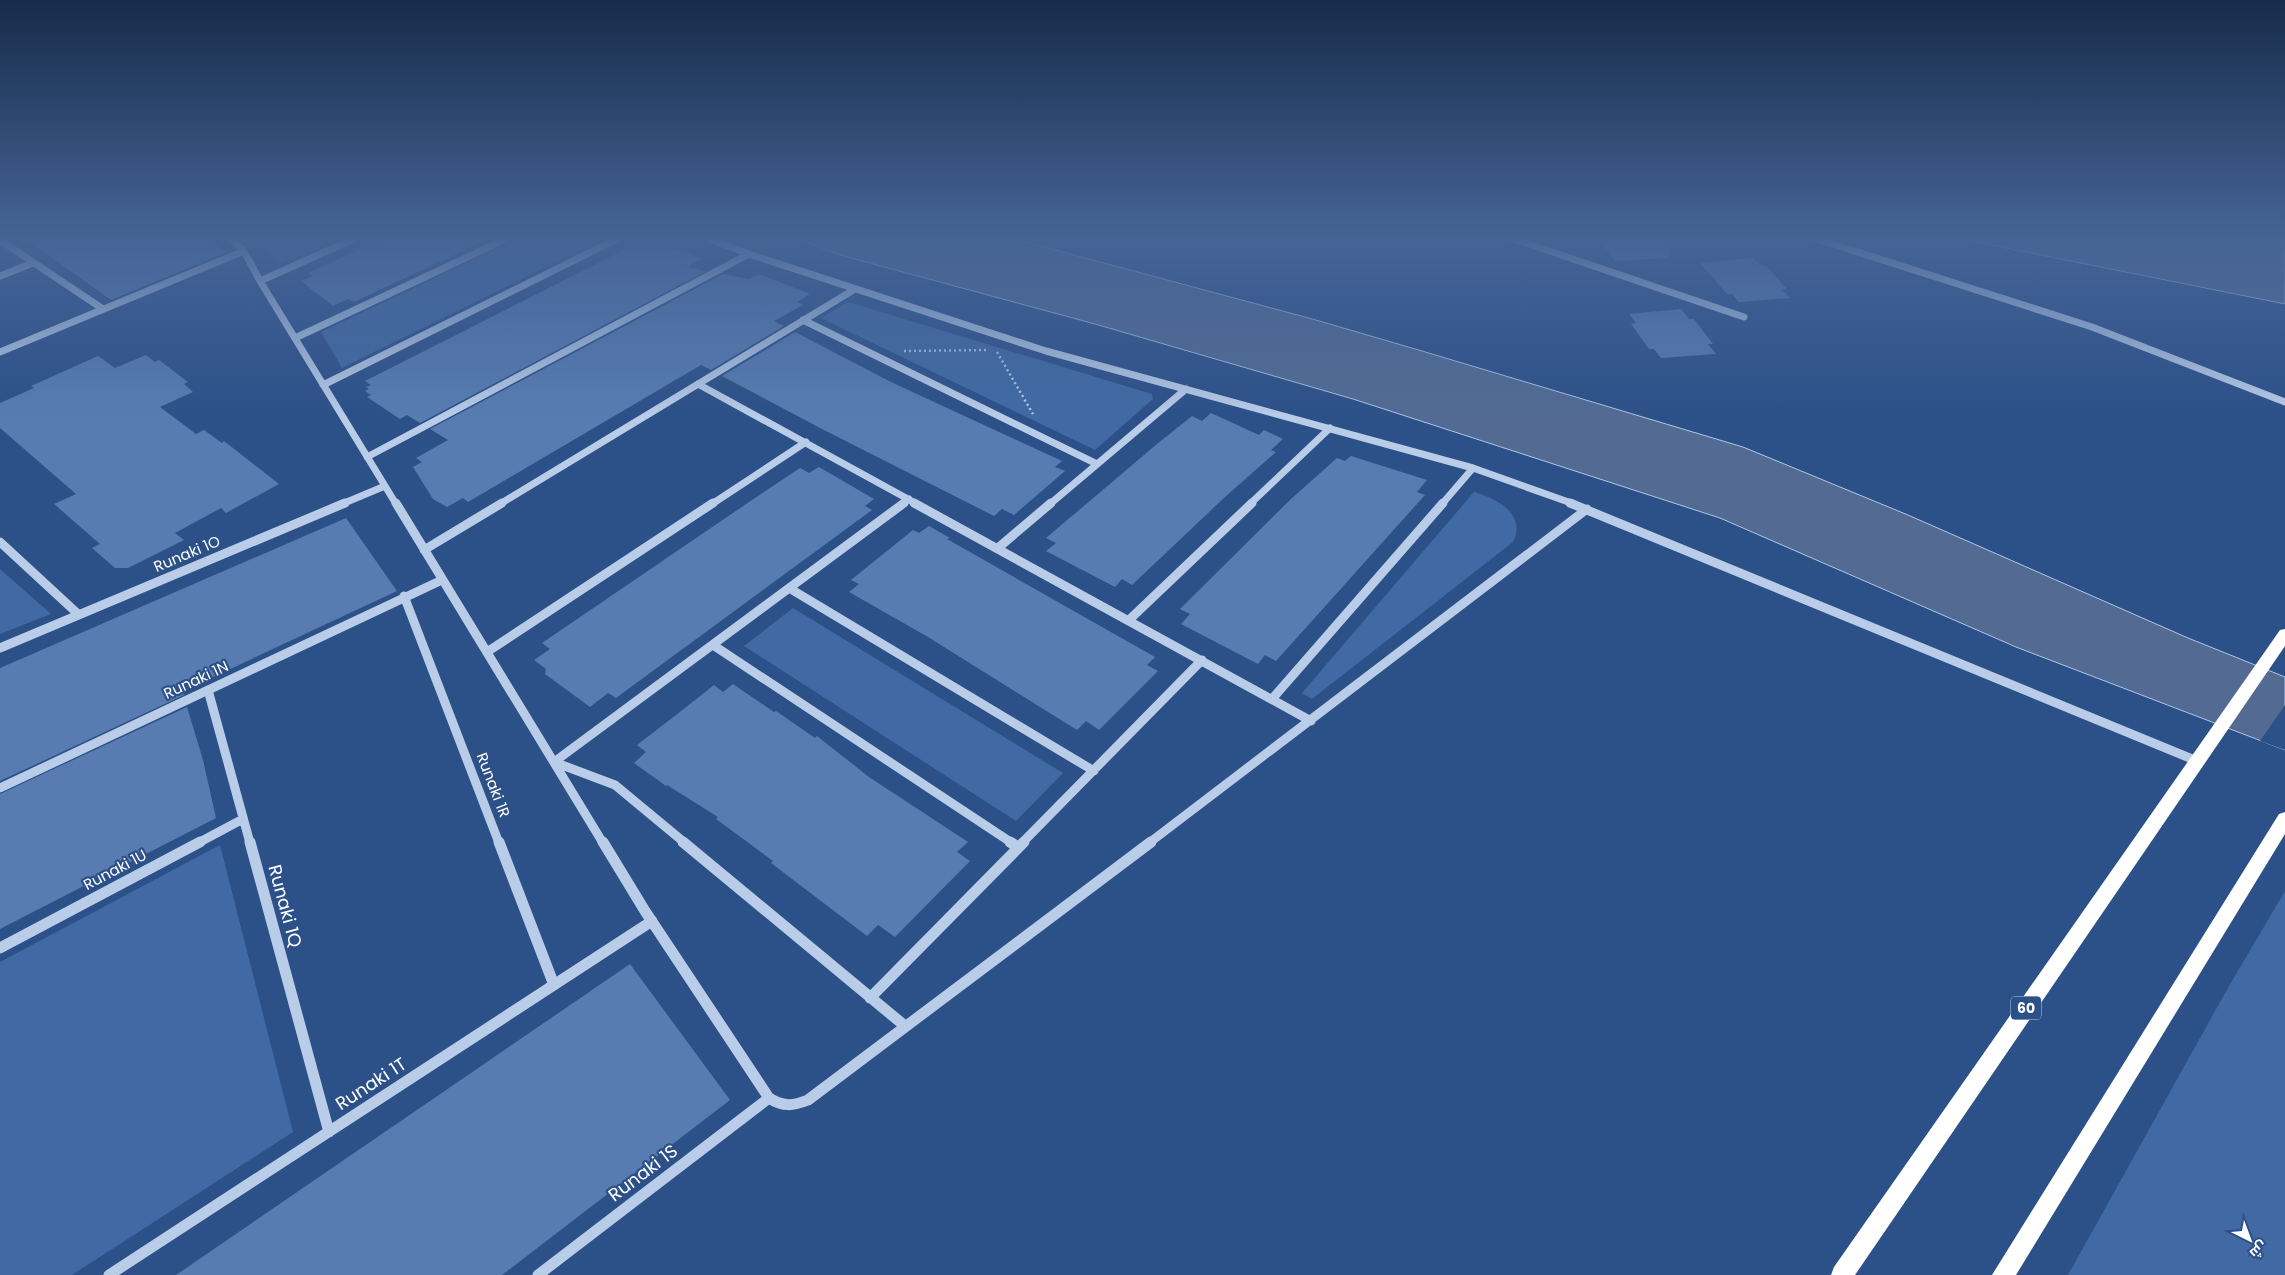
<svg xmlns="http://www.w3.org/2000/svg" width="2285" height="1275" font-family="Poppins,Cairo,sans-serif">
<rect width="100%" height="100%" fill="#2c5088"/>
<path fill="#416aa4" d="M270,238H335L279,263L262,242Z
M520,238H604L342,368L321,332Z
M848,302L1152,394L1153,399L1095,450L821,318Z
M1474,492C1497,498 1527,515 1513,542L1312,699L1302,693Z
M0,569L51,614L0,634Z
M793,608L1063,773L1016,821L744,646Z
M220,845L293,1132L72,1275H0V962Z
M2285,891V1275H2068L2229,986Z"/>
<path fill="#536b93" stroke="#aec7e8" d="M795,238H1011L1316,320L1422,351L1743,447L1908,515L2188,638L2285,677V750L2016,647L1720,518L1353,399L1095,324L840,255Z
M1956,238H2285V304Z"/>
<path fill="#2c5088" d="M2285,705V750L2260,741Z"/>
<path fill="#587cb1" d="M24,238H205L227,252L111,300Z
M386,238H490L354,302L348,299L333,306L301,281L313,276L308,273Z
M1598,238H1668L1669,258L1615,261Z
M651,242L702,258L687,267L706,271L420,423L407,415L400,419L367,397L371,395L365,391L369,389L366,387L371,385L365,381L616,254L638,243L643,245Z
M1753,258L1761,266H1766L1787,289L1782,290L1790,298L1739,302L1732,294H1727L1700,263Z
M723,274L749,279L759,274L810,294L797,302L803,305L774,321L784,326L711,370L701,365L468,502L463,498L447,507L433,499L413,467L422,462L416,458L448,440L430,429Z
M1681,309L1689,319H1694L1713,344H1708L1716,354L1661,358L1654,349H1649L1631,324L1636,323L1629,314Z
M795,332L891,382L1062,461L1055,467L1065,471L1014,515L1002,509L994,516L822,429L722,376Z
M146,355L155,362L159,360L188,382L184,384L193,392L160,407L196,434L204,430L222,443L224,441L279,484L226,513L221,508L175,533L184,540L128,568H115L92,548L100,544L54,504L76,494L0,428V403L34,388L31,386L98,356L115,368Z
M1211,413L1259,435L1264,430L1283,439L1271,450L1276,452L1225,497L1132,585L1122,579L1115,587L1046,551L1056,543L1046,538L1157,444L1192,416L1202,421Z
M1351,456L1427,480L1417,492L1425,495L1276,661L1265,655L1258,664L1181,624L1190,614L1180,609L1291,499L1337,458L1345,461Z
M819,467L874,499L865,506L872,510L616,698L608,693L590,707L545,674L546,669L534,660L550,649L542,643L749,502L800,468L809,473Z
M346,518L397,591L183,691L184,695L0,781V668Z
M929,526L950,538L947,539L1155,657L1147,665L1158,671L1099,730L1086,721L1077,730L928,637L849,592L859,584L851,580L913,530L919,533Z
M733,684L774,712L776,711L815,738L817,736L869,777L968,842L957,852L970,861L895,937L878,925L867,936L771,863L773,861L716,819L718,817L667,785L666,786L634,763L646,752L637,745L676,715L714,685L723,692Z
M187,707L203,760L216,818L0,929V794Z
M630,964L730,1100L502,1275H176Z"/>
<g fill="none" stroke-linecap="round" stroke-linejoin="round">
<path stroke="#b9cce8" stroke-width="2.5" stroke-dasharray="2 3" stroke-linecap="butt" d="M904,351L988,350
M997,352L1033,414"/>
<path stroke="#b9cce8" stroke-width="7" d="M231,238L244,251L260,281L396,504
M707,238L749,254L1046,351L1473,468L1574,504
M1511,238L1744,317
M1814,238L2092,327L2285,402
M0,240L103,309
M0,276L33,263
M260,281L356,238
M803,320L1097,464
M295,338L508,238
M0,352L244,251
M698,384L917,504
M323,385L619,238
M367,457L749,254
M342,504L385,486
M500,504L855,289
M712,504L806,442
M902,504L909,499
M1050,504L1186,389
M1250,504L1330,428
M1442,504L1473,468"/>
<path stroke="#b9cce8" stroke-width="9" d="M396,503L603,843
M914,503L1311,721
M1570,503L2197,761
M0,542L78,614
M998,548L1051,503
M424,550L502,503
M789,588L1094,771
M404,596L499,843
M1129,620L1252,503
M713,645L1012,843
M0,648L345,503
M487,652L713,503
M208,690L250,843
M1272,699L1443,503
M554,762L904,503
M554,762L615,785L685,843
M0,788L442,580
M198,843L243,819
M1022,843L1202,660
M1149,843L1587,509"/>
<path stroke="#b9cce8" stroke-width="11" d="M250,842L329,1132
M499,842L554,985
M603,842L645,911L769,1098C783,1107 793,1106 808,1100L1151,842
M683,842L905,1026
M1010,842L1018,847
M0,948L200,842
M870,998L1024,842
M109,1275L652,921
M538,1275L769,1098"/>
<path fill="#fff" fill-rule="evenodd" d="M2285,629V646L1855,1275H1831L1834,1267L2280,630Z
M2285,812V834L2016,1275H1992L2279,814Z"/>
</g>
<linearGradient id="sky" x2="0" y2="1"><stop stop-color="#182c4b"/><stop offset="0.57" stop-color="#456496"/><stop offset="1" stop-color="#456496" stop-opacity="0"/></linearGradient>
<rect width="2285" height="417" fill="url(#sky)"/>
<g text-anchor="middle" stroke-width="4.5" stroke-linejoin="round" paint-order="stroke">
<rect fill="#2c5088" stroke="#c0cadb" stroke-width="1" x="2011" y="996.5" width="30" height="23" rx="4"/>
<g font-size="14" font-weight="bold" fill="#fff">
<text x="2026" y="1013">60</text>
</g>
<g font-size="15" fill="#fff" stroke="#2c5088">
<text transform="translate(187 554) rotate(-23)" y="5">Runaki 1O</text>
<text transform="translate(196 680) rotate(-25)" y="5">Runaki 1N</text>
<text transform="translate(493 785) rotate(69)" y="5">Runaki 1R</text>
<text transform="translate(115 870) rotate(-28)" y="5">Runaki 1U</text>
</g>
<g font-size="18" fill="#fff" stroke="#2c5088">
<text transform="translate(285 906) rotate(75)" y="6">Runaki 1Q</text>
<text transform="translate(371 1084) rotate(-33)" y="6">Runaki 1T</text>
<text transform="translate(643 1173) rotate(-37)" y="6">Runaki 1S</text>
</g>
</g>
<g transform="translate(2250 1240) rotate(138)" stroke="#2c5088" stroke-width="4" paint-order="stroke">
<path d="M0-4L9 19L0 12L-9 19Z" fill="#ffffff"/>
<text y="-8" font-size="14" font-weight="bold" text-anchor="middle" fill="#ffffff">ش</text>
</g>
</svg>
